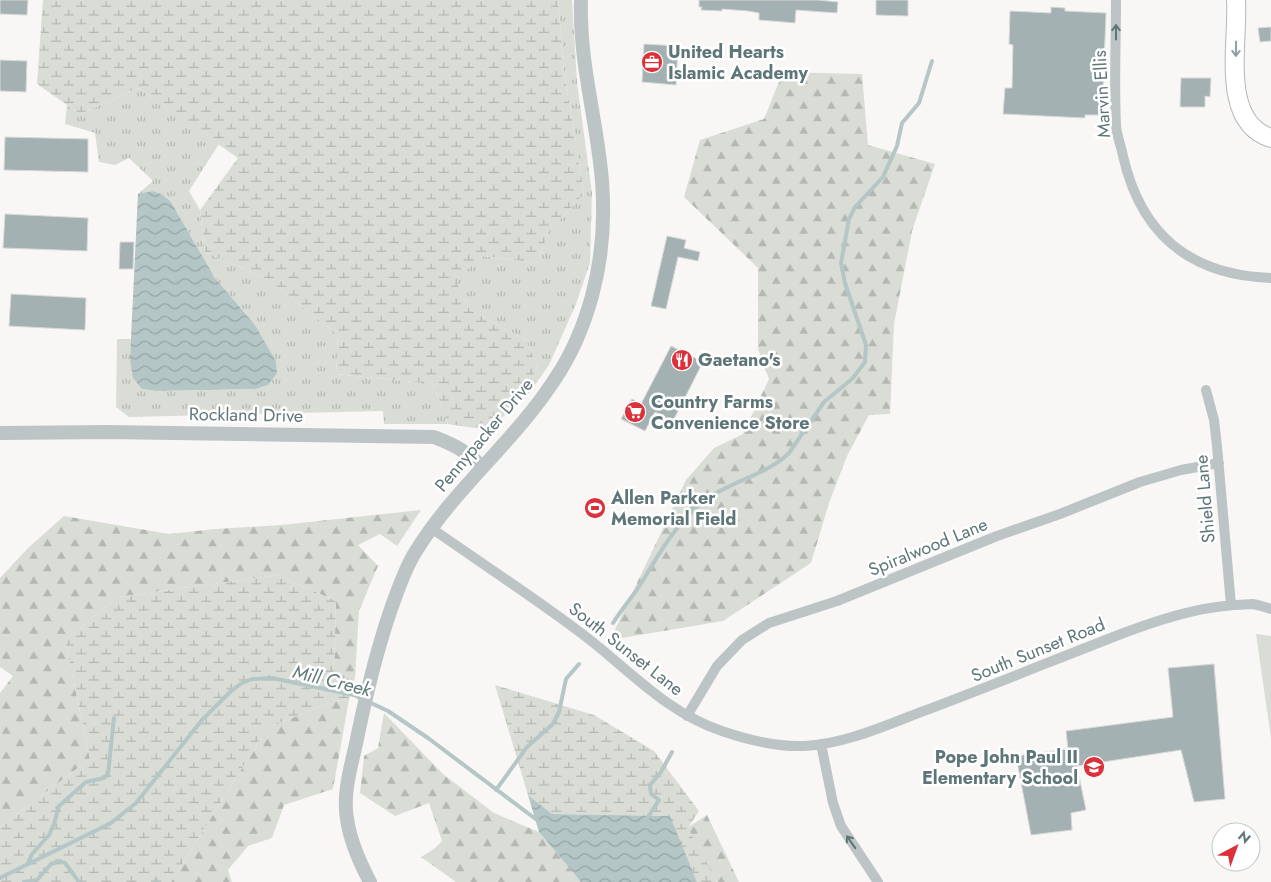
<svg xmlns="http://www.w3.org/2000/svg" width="1271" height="882" font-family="Jost,sans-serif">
<defs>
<pattern id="grass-tufts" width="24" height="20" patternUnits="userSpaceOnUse" patternTransform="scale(1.25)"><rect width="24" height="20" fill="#daddd5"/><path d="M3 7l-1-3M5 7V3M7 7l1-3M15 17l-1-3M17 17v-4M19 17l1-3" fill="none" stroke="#b4b8b2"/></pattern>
<pattern id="forest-firs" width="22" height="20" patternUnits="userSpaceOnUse" patternTransform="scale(1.25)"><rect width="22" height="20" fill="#daddd5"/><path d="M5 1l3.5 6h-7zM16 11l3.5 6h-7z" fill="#b4b8b2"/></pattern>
<pattern id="wetland-marsh" width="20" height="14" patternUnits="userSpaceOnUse" patternTransform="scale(1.25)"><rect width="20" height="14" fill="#daddd5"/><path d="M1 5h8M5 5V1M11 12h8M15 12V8" fill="none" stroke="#b4b8b2"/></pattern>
<pattern id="water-waves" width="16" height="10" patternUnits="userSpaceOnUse" patternTransform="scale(1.25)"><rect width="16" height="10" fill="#b4c6c5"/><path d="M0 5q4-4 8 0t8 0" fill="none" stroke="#96a5a5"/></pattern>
</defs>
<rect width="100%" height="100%" fill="#f8f7f5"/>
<path fill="url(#grass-tufts)" d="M558,0H572L577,82L592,193L590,263L576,304L549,365L528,395L537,366L526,340L470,310L454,280L483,256L538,263L548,232L584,194L575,136L564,74Z
M138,88L219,144L189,191L200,210L205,252L267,279L338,335L336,374L433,384L448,424H384L383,411L129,417L116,407L117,339H131L130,359L142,389L156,391L255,389L277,373L276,361L255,325L215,278L171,202L152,191L138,194L153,181L129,158L115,165L99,162L95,133L65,124L67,105L80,114Z"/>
<path fill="url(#forest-firs)" d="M783,72L862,74L868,145L935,164L912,231L894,324L890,414L869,415L847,456L829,503L811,563L723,621L610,640L686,480L714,448L743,434L769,379L758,349V268L684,197L700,140L764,119Z
M421,510L397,546L380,534L358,545L378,566L359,611L355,678L334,670L336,601L277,575L118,597L65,640L90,759L0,827V693L13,676L0,667V578L28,548L64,516L169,534L215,529L281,525Z
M349,700L333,789L284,805L272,838L248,846L228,870L232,882H171L267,728L334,701Z
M384,713L443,774L494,813L539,832L581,882H456L421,857L434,849L442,841L429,803L395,816L360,793L364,756L378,748Z
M707,815L739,882H717L687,828Z"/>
<path fill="url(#wetland-marsh)" d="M43,0H558L564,74L575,136L584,194L548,232L538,263L483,256L455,280L470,310L526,340L537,366L528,395L488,430L448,424L433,384L336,374L338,335L267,279L205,252L200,210L238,158L138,88L80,114L37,84Z
M277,575L336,601L334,670L355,678L349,700L334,701L267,728L171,882H0V827L90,759L65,640L118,597Z
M495,685L594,715L654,751L699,811L688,828L717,882H697L669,816L552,814L528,795Z"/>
<path fill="#daddd5" d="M1256,634L1271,636V738Z"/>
<path fill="url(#water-waves)" d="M152,191L161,194L171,202L215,278L255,325L276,361L277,373L268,385L255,389L156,391L142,389L133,378L130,359L138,194Z
M528,795L552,814L670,816L697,882H581L539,832Z"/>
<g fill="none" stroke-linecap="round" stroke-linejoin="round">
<path stroke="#b4c6c5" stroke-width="4" d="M613,623C622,609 633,596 642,582C660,552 677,522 705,500C731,481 765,476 789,453L824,402L852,379L865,362L866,345L845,283L841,263L849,219L855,207L883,177L897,146L902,123L919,103L932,61
M496,790L527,747L553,724L559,712L566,679L579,664
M648,817L659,800L651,794L650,785L661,772L672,752
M28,863L32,854L49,835L54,824L59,806L86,782L104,778L108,774L114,718
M0,878L111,823L136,803L202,720L231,691L242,683L252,679L272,678L354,695L388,711L428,738L537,820
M24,882L37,880L51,864L60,861L65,863L79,882
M156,882V880"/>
</g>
<path fill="#a4b1b3" stroke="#dad9d8" d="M0,0H28L27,15L0,14Z
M699,0H818L838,2L837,13L796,10L795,23L759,20V13L748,11L722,9V11L701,10L702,7H699Z
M876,0H908V16L876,15Z
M1051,7L1065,8V11L1106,13L1102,115H1085V118L1003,114L1005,88H1012L1013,45L1009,44L1010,11L1051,13Z
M1271,27V41L1260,42L1258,28Z
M644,44L678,46L676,85L642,82Z
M0,60L27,61L26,92L0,91Z
M1181,78H1211L1210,97L1205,96V107H1180Z
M5,137L88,139V172L4,170Z
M5,214L88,218L87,251L3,248Z
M667,236L686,240L684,248L700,252L698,261L678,257L666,309L651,306Z
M120,242H134L133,269H119Z
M11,294L86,298L85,330L9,326Z
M671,346L703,362L673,421L655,412L645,431L621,419L632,399L641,404Z
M1214,664L1225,799L1194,802L1181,750L1077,766L1086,810L1071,813L1072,830L1031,835L1016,756L1068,749L1066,731L1173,717L1168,668Z"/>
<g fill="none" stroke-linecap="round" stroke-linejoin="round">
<g stroke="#b1b8b9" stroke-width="20">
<path id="trunk" d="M1236,0C1239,41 1219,122 1271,138"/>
</g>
<path stroke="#bdc4c5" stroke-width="10" d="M1116,0C1116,42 1114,84 1116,126C1117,136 1121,146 1123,156C1141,235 1190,275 1271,278
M1206,390L1214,420L1217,446L1231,605
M431,528C480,562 530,595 577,630C625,665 664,712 722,731C748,740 777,747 804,746C845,744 884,726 921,712C988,687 1054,660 1121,634C1158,620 1195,608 1234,605C1240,605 1247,604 1253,604C1259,605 1265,607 1271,609
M687,716L717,666L742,640L769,623L837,601L997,536L1060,514L1140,482L1181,470L1219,463
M821,744L833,803L841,826L878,882"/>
<path stroke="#bdc4c5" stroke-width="14" d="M0,433L108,432L434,437C455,445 466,451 482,467
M370,882C360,863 350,841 347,819C342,791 353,761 358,734C368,686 379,640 396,595C402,579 407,565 416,551C455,488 515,441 555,379C572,354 584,325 592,296C602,259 605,219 602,181C597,119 579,63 581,0"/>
<use href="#trunk" stroke="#fff" stroke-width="18"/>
</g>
<defs><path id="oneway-shaft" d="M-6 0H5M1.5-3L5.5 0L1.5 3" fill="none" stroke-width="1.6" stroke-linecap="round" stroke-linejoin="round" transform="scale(1.25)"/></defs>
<g stroke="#5f7679">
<use href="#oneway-shaft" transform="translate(1116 32) rotate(-90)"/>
<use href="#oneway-shaft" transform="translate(851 842) rotate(-125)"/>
</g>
<use stroke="#8f9fa1" href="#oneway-shaft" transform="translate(1236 49) rotate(91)"/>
<defs>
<g id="office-disc" transform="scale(1.125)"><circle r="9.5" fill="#dc313b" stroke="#fff"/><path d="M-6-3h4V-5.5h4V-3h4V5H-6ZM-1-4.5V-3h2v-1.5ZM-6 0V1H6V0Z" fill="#fff"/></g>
<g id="restaurant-disc" transform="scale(1.125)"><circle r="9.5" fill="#dc313b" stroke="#fff"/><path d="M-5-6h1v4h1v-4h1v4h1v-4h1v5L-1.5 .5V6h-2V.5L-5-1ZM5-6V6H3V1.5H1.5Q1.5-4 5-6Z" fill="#fff"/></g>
<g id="supermarket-disc" transform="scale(1.125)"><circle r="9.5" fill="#dc313b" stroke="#fff"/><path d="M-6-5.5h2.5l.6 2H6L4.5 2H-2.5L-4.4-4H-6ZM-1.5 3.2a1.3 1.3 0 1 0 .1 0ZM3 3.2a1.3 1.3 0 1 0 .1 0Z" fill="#fff"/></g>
<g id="stadium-disc" transform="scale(1.125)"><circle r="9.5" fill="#dc313b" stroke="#fff"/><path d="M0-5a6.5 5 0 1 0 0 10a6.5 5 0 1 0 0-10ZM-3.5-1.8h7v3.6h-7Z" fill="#fff"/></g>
<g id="school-disc" transform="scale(1.125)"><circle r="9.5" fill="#dc313b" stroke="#fff"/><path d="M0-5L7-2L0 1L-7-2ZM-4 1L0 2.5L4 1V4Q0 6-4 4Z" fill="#fff"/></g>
</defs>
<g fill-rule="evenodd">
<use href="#office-disc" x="652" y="62"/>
<use href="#restaurant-disc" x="682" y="360"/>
<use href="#supermarket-disc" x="635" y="412"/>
<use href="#stadium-disc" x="595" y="508"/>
<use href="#school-disc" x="1094" y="767"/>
</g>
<g text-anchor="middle" stroke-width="5" stroke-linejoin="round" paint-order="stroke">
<g font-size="18" font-weight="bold" fill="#5f7679" stroke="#fff" text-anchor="start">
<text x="668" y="58">United Hearts<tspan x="668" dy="21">Islamic Academy</tspan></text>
<text x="698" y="366">Gaetano's</text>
<text x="651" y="408">Country Farms<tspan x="651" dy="21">Convenience Store</tspan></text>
<text x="611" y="504">Allen Parker<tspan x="611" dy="21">Memorial Field</tspan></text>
<text x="1078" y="763" text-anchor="end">Pope John Paul II<tspan x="1078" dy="21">Elementary School</tspan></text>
</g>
<g font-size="18" fill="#5f7679" stroke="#fff">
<text transform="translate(1102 94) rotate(-93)" y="6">Marvin Ellis</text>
<text transform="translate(246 415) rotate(1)" y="6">Rockland Drive</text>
<text transform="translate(484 435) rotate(-50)" y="6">Pennypacker Drive</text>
<text transform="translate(1205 499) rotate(-95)" y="6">Shield Lane</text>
<text transform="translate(928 547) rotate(-22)" y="6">Spiralwood Lane</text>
<text transform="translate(626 649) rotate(38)" y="6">South Sunset Lane</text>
<text transform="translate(1038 650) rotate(-22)" y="6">South Sunset Road</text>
</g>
<g font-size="19" font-style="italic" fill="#5f7a79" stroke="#fff">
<text transform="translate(332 680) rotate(14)" y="7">Mill Creek</text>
</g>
</g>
<g transform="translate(1236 847) rotate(41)"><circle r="24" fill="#ffffff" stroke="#bfc8c9"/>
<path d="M0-4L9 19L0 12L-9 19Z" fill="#dc313b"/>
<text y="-8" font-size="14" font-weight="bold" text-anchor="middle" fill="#5f7679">N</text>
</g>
</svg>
